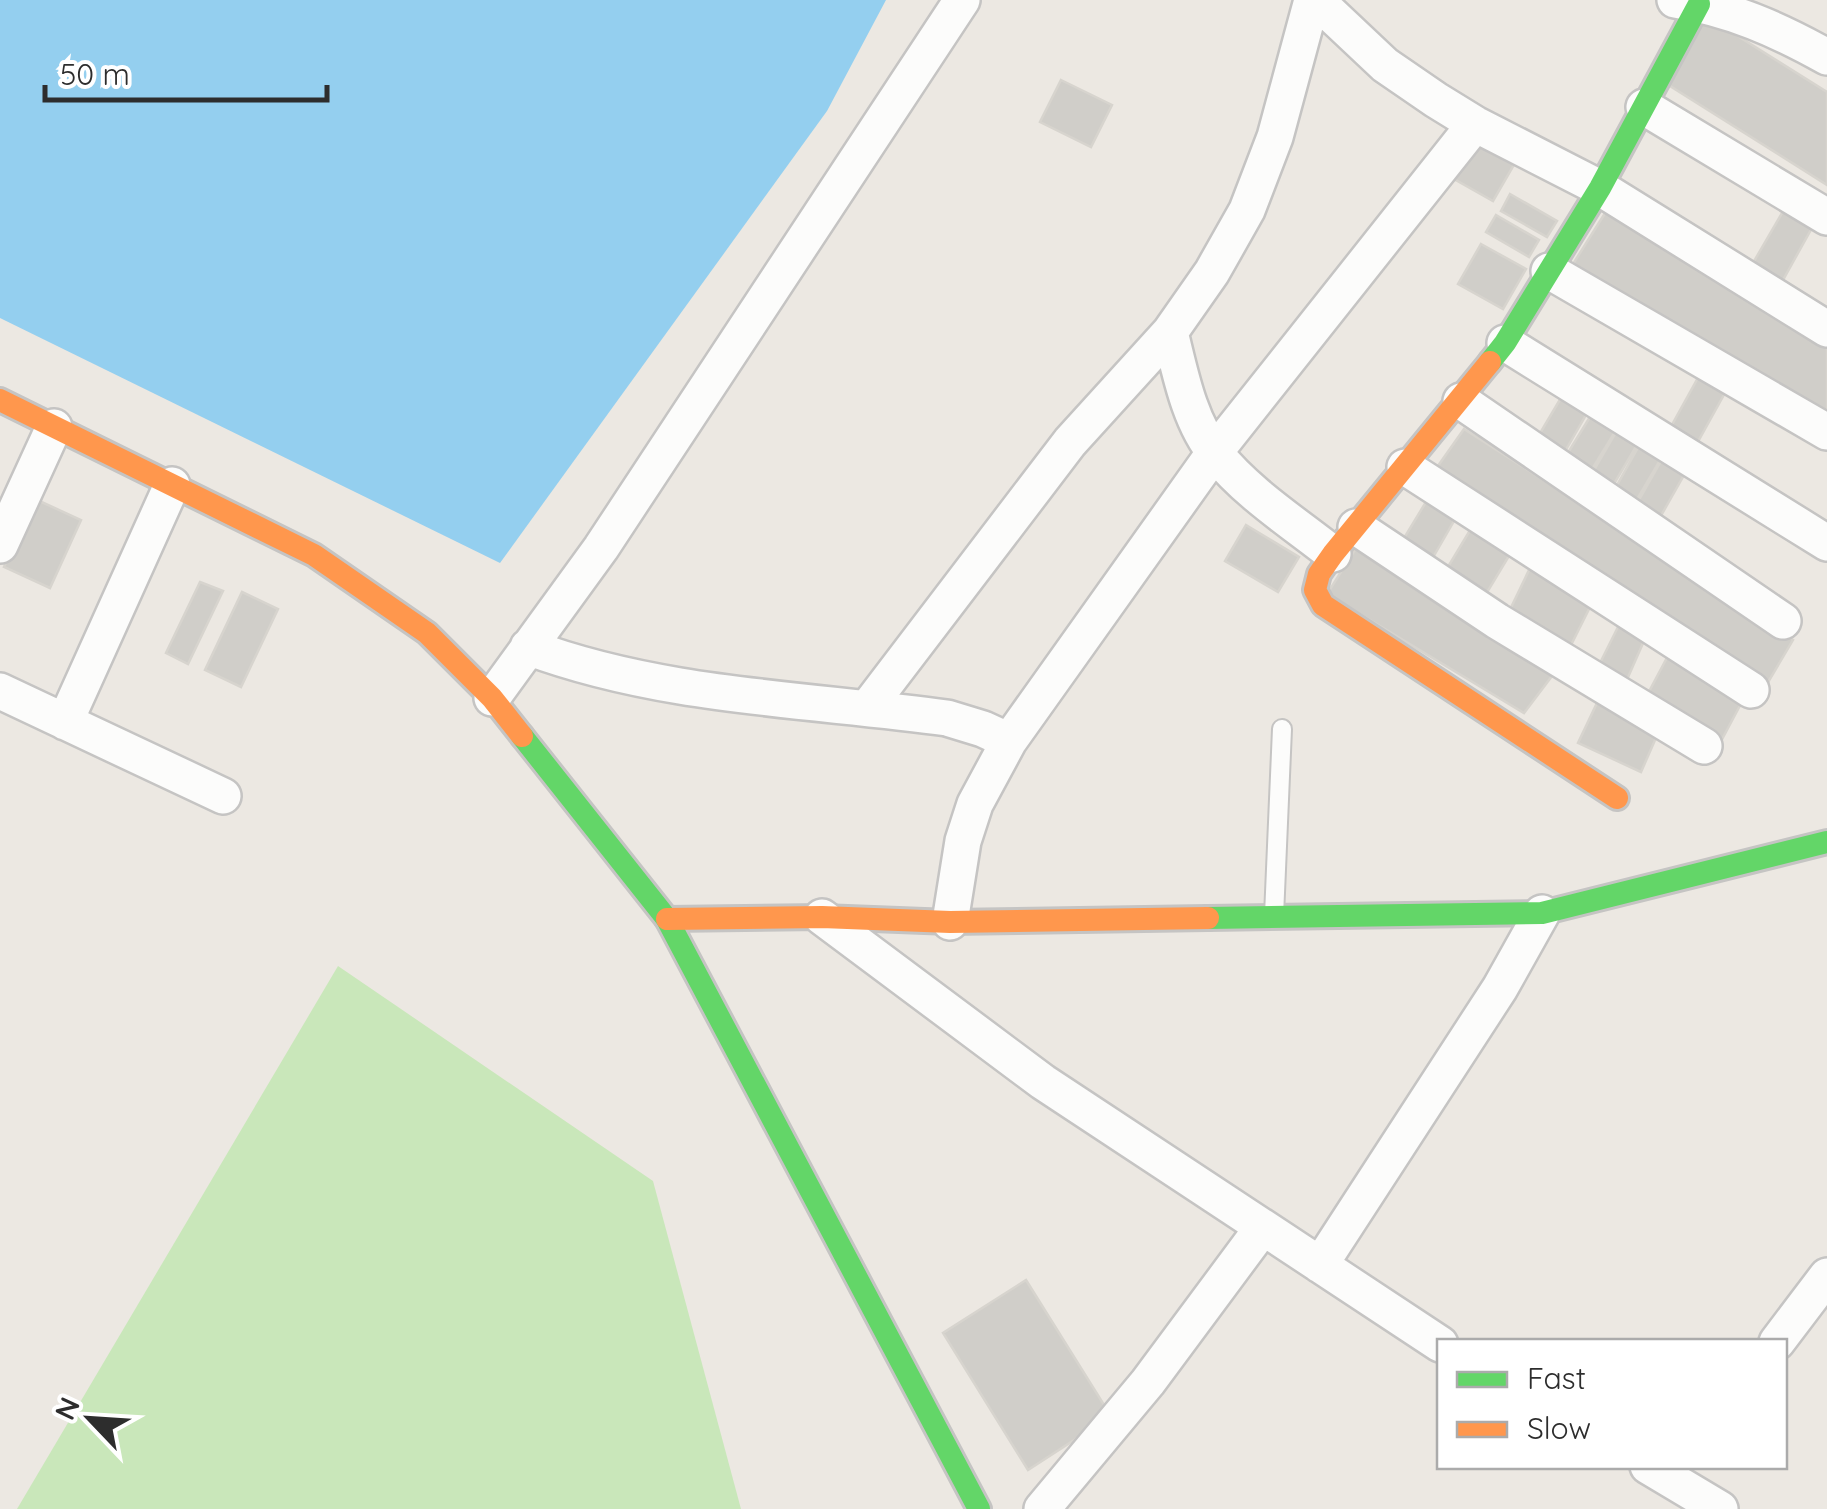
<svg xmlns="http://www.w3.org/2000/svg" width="1827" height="1509" font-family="Quicksand,sans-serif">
<rect width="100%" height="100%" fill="#ece8e2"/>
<path fill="#c9e7ba" d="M338,966L653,1181L741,1509H17Z"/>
<path fill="#94cfef" d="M0,0H886L827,111L500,563L0,318Z"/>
<path fill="#d0cec9" stroke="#d7d4ce" stroke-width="2.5" d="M1701,13L1827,92V185L1659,79Z
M1061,80L1112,105L1091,147L1040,122Z
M1475,140L1515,163L1493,201L1454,179Z
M1510,194L1557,221L1547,237L1501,211Z
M1789,201L1818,217L1783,280L1753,263Z
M1607,210L1827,344V415L1573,264Z
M1496,215L1539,240L1529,257L1486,232Z
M1481,244L1526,269L1503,309L1458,284Z
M1699,376L1726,391L1695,447L1668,432Z
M1568,386L1594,401L1560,460L1533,445Z
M1593,412L1618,427L1586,479L1561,464Z
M1464,429L1793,640L1767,684L1433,473Z
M1616,432L1637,445L1608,494L1587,482Z
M1640,444L1662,457L1632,508L1611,496Z
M1665,454L1688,468L1654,528L1631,514Z
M1429,497L1458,514L1428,566L1398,548Z
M35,499L81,520L50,588L4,567Z
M1475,522L1515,546L1483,599L1443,575Z
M1246,525L1299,557L1278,592L1225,561Z
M1358,545L1558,668L1524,713L1327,594Z
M1530,568L1594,599L1569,649L1506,618Z
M200,582L223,591L188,664L166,653Z
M242,592L278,609L241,687L205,670Z
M1622,619L1647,634L1622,691L1595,673Z
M1670,652L1744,698L1720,743L1644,701Z
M1597,703L1659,731L1641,772L1578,743Z
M1026,1280L1111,1416L1028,1470L943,1333Z"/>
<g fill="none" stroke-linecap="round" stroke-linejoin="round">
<g stroke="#c5c4c3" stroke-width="22">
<path id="lane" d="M1274,916L1282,729"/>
</g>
<g stroke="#c5c4c3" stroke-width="40">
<path id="street" d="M1316,0L1385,65L1436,100L1475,124L1600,188L1827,329
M1675,0C1731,9 1777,29 1827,57
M1644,107L1827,217
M1549,271L1827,432
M1170,332C1180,372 1189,422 1216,454C1247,493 1294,523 1333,554
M1505,343L1827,543
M1461,401L1783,621
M1405,467L1751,690
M1356,527L1497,621L1704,746
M0,545L54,427
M528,647C662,697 807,699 947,718L983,729L1009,741
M0,691L223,796
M492,698L601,548L962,0
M868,707L1070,442L1170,332L1212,272L1247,210L1275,137L1312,0
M65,722L172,485
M822,917L1043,1082L1440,1344
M950,922L963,841L975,804L1009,741L1214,453L1475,124
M1320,1265L1500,988L1542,913
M1777,1342L1827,1276
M1648,1466L1720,1509
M1042,1509L1148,1382L1263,1227"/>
</g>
<g stroke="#c5c4c3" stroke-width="28">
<path id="fast" d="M1490,362L1505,343L1600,188L1699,4
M522,736L667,919L979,1509
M1208,918L1542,913L1827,842"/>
</g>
<g stroke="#c5c4c3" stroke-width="28">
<path id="slow" d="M1490,362L1333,554L1319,574L1315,590L1323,605L1617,798
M0,400L314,555L427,633L492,698L522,736
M667,919L822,917L950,922L1208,918"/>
</g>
<use href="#lane" stroke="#fcfcfb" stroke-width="18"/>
<use href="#street" stroke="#fcfcfb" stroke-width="35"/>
<use href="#fast" stroke="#63d668" stroke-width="22"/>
<use href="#slow" stroke="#ff974d" stroke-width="22"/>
</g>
<rect x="1437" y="1339" width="350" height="130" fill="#ffffff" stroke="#ababab" stroke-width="2.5"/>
<rect x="1457" y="1372" width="50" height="15" fill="#63d668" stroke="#ababab" stroke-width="2.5"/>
<text x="1527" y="1389" font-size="30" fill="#2d2d2d">Fast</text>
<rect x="1457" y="1422" width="50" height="15" fill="#ff974d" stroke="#ababab" stroke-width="2.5"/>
<text x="1527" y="1439" font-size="30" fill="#2d2d2d">Slow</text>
<g transform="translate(90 1419) rotate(295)" stroke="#ffffff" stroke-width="8" paint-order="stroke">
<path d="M0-8L18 38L0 25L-18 38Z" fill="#2d2d2d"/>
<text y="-15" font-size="28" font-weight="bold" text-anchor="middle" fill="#2d2d2d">N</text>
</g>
<path d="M45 85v15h282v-15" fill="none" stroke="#2d2d2d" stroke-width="5"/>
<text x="60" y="85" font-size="30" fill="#2d2d2d" stroke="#ffffff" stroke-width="8" paint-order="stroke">50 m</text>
</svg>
